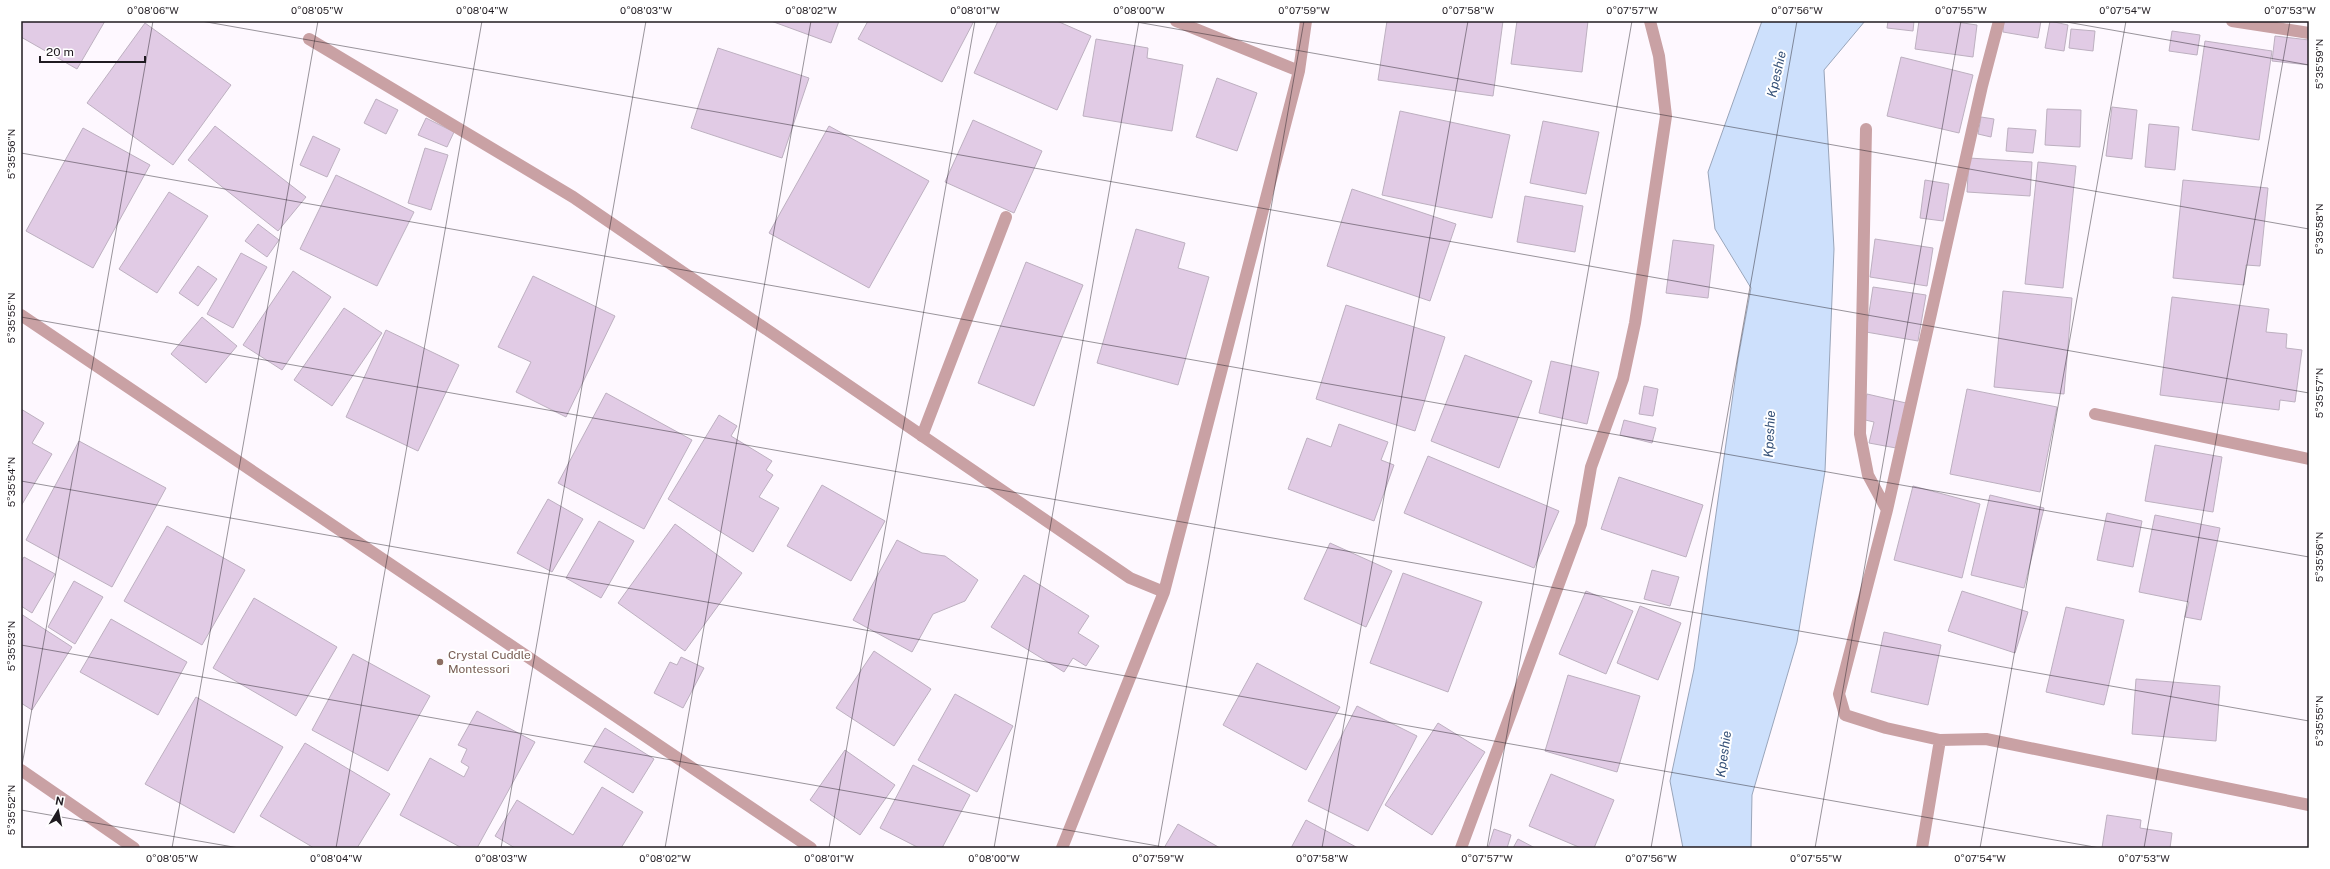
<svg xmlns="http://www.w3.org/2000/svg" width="2330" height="869" font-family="'Public Sans',sans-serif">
<rect width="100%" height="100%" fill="#fef8ff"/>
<path fill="#cde0fc" stroke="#99a5ba" d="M1762,21H1865L1824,70L1834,249L1825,471L1797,642L1752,795L1751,848H1683L1670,781L1694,669L1738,359L1751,288L1715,229L1708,172Z"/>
<path fill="#e1cbe5" stroke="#bdb0c0" d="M21,21H105L77,69L21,37Z
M771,21H839L831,43Z
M868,21H974L942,82L858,39Z
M998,21H1057L1091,36L1057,110L974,73Z
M1387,21H1503L1493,96L1378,80Z
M1517,21H1588L1582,72L1511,64Z
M1888,21H1914L1913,31L1887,28Z
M1919,21H1949L1977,25L1973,57L1915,49Z
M2004,21H2041L2038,38L2003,32Z
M2050,21L2068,25L2064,51L2045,48Z
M145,23L231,85L173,165L87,103Z
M2071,29L2095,31L2093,51L2069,48Z
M2172,31L2200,35L2197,55L2169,51Z
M2275,36L2309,40V65L2272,61Z
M1096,39L1148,48L1147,58L1183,65L1172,131L1083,116Z
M2205,41L2272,51L2259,140L2192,130Z
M718,48L809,78L782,158L691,128Z
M1901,57L1973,75L1959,133L1887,116Z
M1217,78L1257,93L1237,151L1196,137Z
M376,99L398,110L386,134L364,123Z
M2112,107L2137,110L2132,159L2106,156Z
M2047,109L2081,110L2080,147L2045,145Z
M1400,111L1510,135L1492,218L1382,195Z
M1981,117L1994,119L1991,137L1978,134Z
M426,118L454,132L447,147L418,135Z
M973,120L1042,151L1014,213L945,182Z
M1543,121L1599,132L1586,194L1530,183Z
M2149,124L2179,127L2175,170L2145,167Z
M215,126L306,197L278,231L188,160Z
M829,126L929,181L869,288L769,233Z
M83,128L150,165L93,268L26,231Z
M2008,128L2036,130L2033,153L2006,151Z
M313,136L340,149L327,177L300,165Z
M425,148L448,155L431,210L408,203Z
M1969,158L2032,162L2030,196L1967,192Z
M2038,162L2076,166L2063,288L2025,284Z
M336,175L414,212L377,286L300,249Z
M1925,180L1949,184L1943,221L1920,218Z
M2183,180L2268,188L2260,266L2246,265L2244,285L2173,278Z
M1352,189L1456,224L1430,301L1327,266Z
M169,192L208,216L157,293L119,269Z
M1525,196L1583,206L1575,252L1517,242Z
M258,224L279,240L267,257L245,241Z
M1136,229L1185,243L1178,268L1209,277L1178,385L1097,363Z
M1875,239L1933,248L1927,286L1870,277Z
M1673,240L1714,245L1708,298L1666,293Z
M241,253L267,267L233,328L207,314Z
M1026,262L1083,285L1034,406L978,383Z
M198,266L217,279L198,306L179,293Z
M293,271L331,297L282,370L243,345Z
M533,276L615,316L566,417L516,392L531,362L498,347Z
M1873,287L1926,295L1918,341L1866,332Z
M2003,291L2072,298L2064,394L1994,387Z
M2172,297L2269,309L2266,332L2287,334L2286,348L2302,350L2295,402L2280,400L2279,410L2160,395Z
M1346,305L1445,337L1415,431L1316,399Z
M344,308L382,333L332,406L294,380Z
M202,317L237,346L206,383L171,354Z
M386,330L459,365L418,451L346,417Z
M1465,355L1532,381L1499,468L1431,441Z
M1551,361L1599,372L1587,424L1539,413Z
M1644,386L1658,389L1653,416L1639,414Z
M1967,389L2057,407L2040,492L1950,474Z
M606,393L692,440L644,529L558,483Z
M1867,394L1906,403L1896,448L1869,443L1874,422L1861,419Z
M21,409L44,423L32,443L52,454L21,506Z
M719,415L737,426L731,436L772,461L766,470L773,475L759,497L779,508L753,552L668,499Z
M1624,420L1656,428L1652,443L1620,435Z
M1339,424L1388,442L1381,460L1394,465L1374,521L1288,489L1307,438L1331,447Z
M79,441L166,488L112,587L26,540Z
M2155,445L2222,457L2213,512L2145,501Z
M1428,456L1559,511L1534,568L1404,513Z
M1619,477L1703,505L1686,557L1601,529Z
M822,485L885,521L851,581L787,546Z
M1913,486L1980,504L1962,578L1894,560Z
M1990,495L2044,508L2024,588L1971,575Z
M548,499L583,519L552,572L517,553Z
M2107,513L2142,521L2133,567L2097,560Z
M2155,515L2220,528L2201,620L2185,617L2189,602L2139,592Z
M599,521L634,541L601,598L566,578Z
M675,524L742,573L685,651L618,603Z
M167,526L245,570L202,645L124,601Z
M897,540L922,553L945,556L978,580L965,601L933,614L912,652L853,620Z
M1330,543L1392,571L1366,627L1304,599Z
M24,557L55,574L32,613L21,606V562Z
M1652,570L1679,577L1670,606L1644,599Z
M1403,573L1482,602L1448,692L1370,663Z
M1024,575L1089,616L1078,633L1099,646L1086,666L1073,658L1064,672L991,627Z
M74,581L103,597L75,644L48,627Z
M1586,591L1633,611L1606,674L1559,654Z
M1962,591L2028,612L2015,653L1948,631Z
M254,598L337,647L296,716L213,668Z
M1640,606L1681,623L1658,680L1617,663Z
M2066,607L2124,620L2104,705L2046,692Z
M21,614L72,647L32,710L21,703Z
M111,619L187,662L158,715L80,672Z
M1884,632L1941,645L1928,705L1871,692Z
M874,651L931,689L894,746L836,708Z
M353,654L430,696L388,771L312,730Z
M681,657L704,668L683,708L654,693L670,662L677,665Z
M1257,663L1340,707L1306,770L1223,725Z
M1568,675L1640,696L1617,772L1545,751Z
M2136,679L2220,686L2216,741L2132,734Z
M955,694L1013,726L977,792L918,760Z
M196,697L283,747L234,833L145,784Z
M1357,706L1417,736L1368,831L1308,801Z
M477,711L535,742L477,848H462L400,815L430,758L464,777L469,767L461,762L467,749L458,745Z
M1438,723L1485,752L1432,835L1385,805Z
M605,728L654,759L633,793L584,762Z
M305,743L390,794L357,848H314L260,816Z
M845,750L895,785L860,835L810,800Z
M913,765L970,795L942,848H919L880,828Z
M1551,774L1614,800L1594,848H1581L1529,826Z
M602,787L643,812L621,848H515L495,836L517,800L573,835Z
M2107,815L2141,820L2140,828L2172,833L2170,848H2102Z
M1306,820L1358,848H1291Z
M1178,824L1220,848H1164Z
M1494,829L1511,835L1507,848H1488Z
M1518,839L1535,848H1513Z"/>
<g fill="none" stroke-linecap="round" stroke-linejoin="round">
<path stroke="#c9a1a4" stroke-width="12" d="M2095,414L2309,459
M922,436L1006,217"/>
<path stroke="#c9a1a4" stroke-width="12" d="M1176,21L1299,71
M1999,21L1982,86L1887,510L1839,694L1845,715L1886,728L1940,740L1986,739L2309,805
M2232,21L2309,33
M309,39L573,197L1130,578L1164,592
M1866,129L1860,434L1868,475L1887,510
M21,315L811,848
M21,770L134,848
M1062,848L1164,592L1299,71L1306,21
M1461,848L1581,524L1591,467L1623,379L1635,323L1666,116L1659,56L1650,21
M1922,848L1940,740"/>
</g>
<path fill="none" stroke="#201b21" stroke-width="1" stroke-opacity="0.45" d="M201,21L2309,393M1131,21L2309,229M2061,21L2309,65M21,153L2309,557M21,317L2309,721M21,481L2100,848M21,645L1169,848M21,771L153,21M21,810L239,848M172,848L318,21M336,848L482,21M501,848L646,21M665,848L811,21M829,848L975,21M994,848L1139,21M1158,848L1304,21M1322,848L1468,21M1487,848L1632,21M1651,848L1797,21M1815,848L1961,21M1980,848L2126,21M2144,848L2290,21M2308,848L2309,845"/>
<circle fill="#8d6e63" stroke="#fff" stroke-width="1.5" cx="440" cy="662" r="4"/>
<g text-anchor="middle" stroke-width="4" stroke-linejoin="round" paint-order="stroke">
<g font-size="12" fill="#785e54" stroke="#fff" text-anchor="start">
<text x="448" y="659">Crystal Cuddle<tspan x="448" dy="14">Montessori</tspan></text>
</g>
<g font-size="13" font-style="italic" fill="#355178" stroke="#fff">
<text transform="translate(1776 74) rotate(-77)" y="5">Kpeshie</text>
<text transform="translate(1769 434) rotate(-87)" y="5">Kpeshie</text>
<text transform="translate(1723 754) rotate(-82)" y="5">Kpeshie</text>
</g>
</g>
<rect width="2330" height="869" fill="none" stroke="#ffffff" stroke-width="44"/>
<g transform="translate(58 811) rotate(10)" stroke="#ffffff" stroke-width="3" paint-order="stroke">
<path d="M0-3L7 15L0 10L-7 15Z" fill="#201b21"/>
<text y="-6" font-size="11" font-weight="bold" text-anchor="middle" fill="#201b21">N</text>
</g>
<path d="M40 56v6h105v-6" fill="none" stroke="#201b21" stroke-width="2"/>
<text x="46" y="56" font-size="12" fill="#201b21" stroke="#ffffff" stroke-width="3" paint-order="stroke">20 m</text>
<rect x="22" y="22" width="2286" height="825" fill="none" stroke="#201b21" stroke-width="1.5"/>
<g font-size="10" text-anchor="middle" fill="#201b21">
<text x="153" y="14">0°08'06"W</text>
<text x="317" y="14">0°08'05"W</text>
<text x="482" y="14">0°08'04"W</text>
<text x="646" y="14">0°08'03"W</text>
<text x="811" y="14">0°08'02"W</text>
<text x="975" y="14">0°08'01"W</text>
<text x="1139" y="14">0°08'00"W</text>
<text x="1304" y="14">0°07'59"W</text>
<text x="1468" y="14">0°07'58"W</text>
<text x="1632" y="14">0°07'57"W</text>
<text x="1797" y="14">0°07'56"W</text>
<text x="1961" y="14">0°07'55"W</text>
<text x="2125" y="14">0°07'54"W</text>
<text x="2290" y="14">0°07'53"W</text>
<text transform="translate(2319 64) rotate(-90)" y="4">5°35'59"N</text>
<text transform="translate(11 154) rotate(-90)" y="4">5°35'56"N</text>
<text transform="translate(2319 229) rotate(-90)" y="4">5°35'58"N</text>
<text transform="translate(11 318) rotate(-90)" y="4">5°35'55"N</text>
<text transform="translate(2319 393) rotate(-90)" y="4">5°35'57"N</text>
<text transform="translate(11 482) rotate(-90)" y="4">5°35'54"N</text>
<text transform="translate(2319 557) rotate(-90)" y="4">5°35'56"N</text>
<text transform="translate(11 646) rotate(-90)" y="4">5°35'53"N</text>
<text transform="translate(2319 721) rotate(-90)" y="4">5°35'55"N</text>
<text transform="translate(11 810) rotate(-90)" y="4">5°35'52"N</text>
<text x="172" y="862">0°08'05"W</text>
<text x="336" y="862">0°08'04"W</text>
<text x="501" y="862">0°08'03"W</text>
<text x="665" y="862">0°08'02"W</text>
<text x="829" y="862">0°08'01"W</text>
<text x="994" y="862">0°08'00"W</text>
<text x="1158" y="862">0°07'59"W</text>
<text x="1322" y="862">0°07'58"W</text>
<text x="1487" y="862">0°07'57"W</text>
<text x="1651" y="862">0°07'56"W</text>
<text x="1816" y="862">0°07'55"W</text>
<text x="1980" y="862">0°07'54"W</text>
<text x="2144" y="862">0°07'53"W</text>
</g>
</svg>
